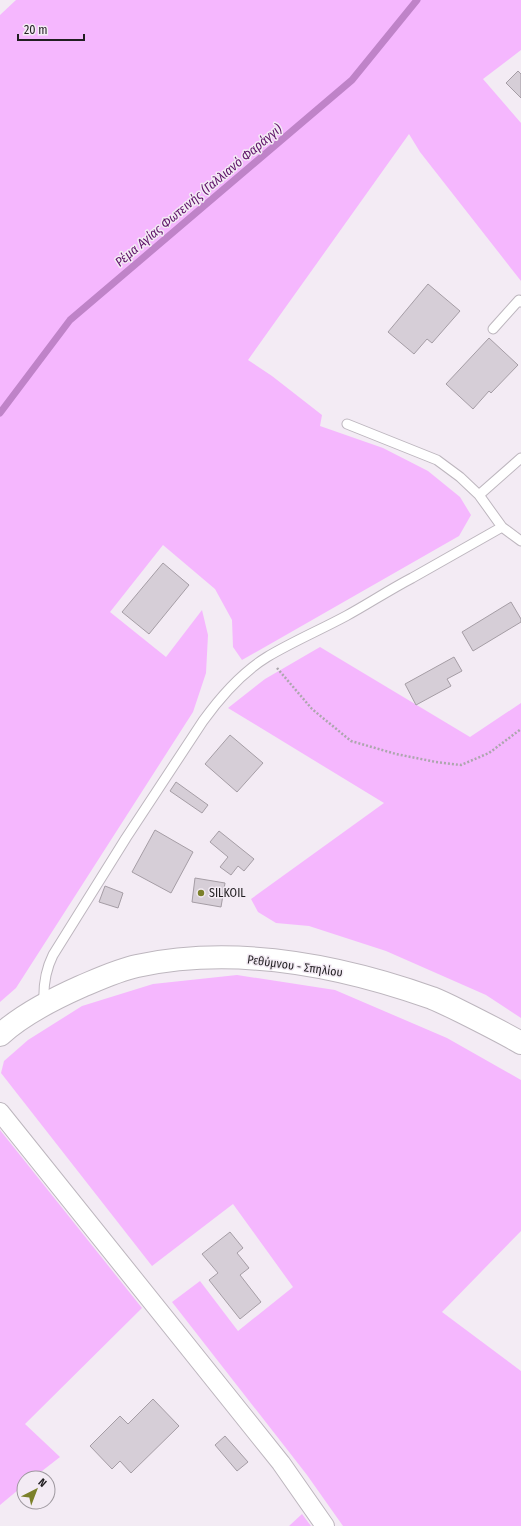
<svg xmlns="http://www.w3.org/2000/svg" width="521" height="1526" font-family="'Fira Sans Condensed',sans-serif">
<rect width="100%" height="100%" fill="#f3ebf4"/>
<path fill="#f5b7fe" d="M16,0H521V50L483,79L521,123V281L420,152L409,134L248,360L272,376L322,415L320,426L383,448L428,471L460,497L471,515L459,536L242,660L233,647L232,620L215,589L163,545L110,612L166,657L202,610L208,635L206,673L193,712L16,988L0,1002V15Z
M320,647L470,737L521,703V1018L486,995L386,951L309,926L276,923L258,912L251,899L384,803L228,708L265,679Z
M237,975L335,990L447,1038L521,1080V1231L442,1312L521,1371V1526H343L307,1475L172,1302L200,1281L238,1331L293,1287L233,1204L152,1266L1,1073L4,1061L28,1040L82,1006L153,984Z
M0,1130L142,1308L25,1424L60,1457L33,1478H24V1485L0,1505Z
M302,1514L311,1526H289Z"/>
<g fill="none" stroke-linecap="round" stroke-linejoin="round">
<path stroke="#bf83c8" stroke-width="7" d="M0,413L70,320L352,80L417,0"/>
</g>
<path fill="#d6ced7" stroke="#a59da5" d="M518,71L521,74V98L506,83Z
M428,284L460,311L432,343L427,339L414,354L388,332Z
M489,338L518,365L491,393L489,391L473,409L446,384Z
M163,563L189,585L149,634L122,612Z
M511,602L521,619V622L473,651L462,632Z
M454,657L462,671L447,679L451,686L416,705L405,684Z
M230,735L263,763L237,792L205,764Z
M176,782L208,805L202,813L170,791Z
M155,830L193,852L171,893L132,872Z
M219,831L254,859L244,871L238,866L231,875L220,867L228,857L210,842Z
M195,878L225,883L221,907L192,902Z
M105,886L123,893L118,908L99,902Z
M230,1232L243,1248L237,1253L249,1268L240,1275L261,1302L240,1319L209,1280L218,1273L202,1254Z
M153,1399L179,1426L131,1473L120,1461L112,1469L90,1446L120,1416L128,1424Z
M225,1436L248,1462L237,1471L215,1445Z"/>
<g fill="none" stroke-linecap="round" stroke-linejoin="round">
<g stroke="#bdb6be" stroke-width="11">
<path id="service" d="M493,329L519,300L521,302
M347,424L437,460L460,477L479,495L502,527L521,541
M479,495L521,458
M44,1004C43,986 45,971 53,955L126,838L203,721C221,696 241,673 267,657C292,642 320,630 346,616C368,604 389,590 412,578C442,561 472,544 502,527"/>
</g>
<g stroke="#bdb6be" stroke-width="20">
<path id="minor" d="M0,1112L281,1463L325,1526"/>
</g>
<g stroke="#bdb6be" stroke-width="24">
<path id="secondary" d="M0,1035C22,1015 53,999 80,987C99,979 118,970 137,966C235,945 339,965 432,998C442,1002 452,1007 462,1012C482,1022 502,1032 521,1043"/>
</g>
<path stroke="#aca6ad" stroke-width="2.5" stroke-dasharray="2 2" stroke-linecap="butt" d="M277,668L312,709L351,741L396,754L436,762L461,765L489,753L521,729"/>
<use href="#service" stroke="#fff" stroke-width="9"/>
<use href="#minor" stroke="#fff" stroke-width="18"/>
<use href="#secondary" stroke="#fff" stroke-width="22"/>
</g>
<circle fill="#7b802a" stroke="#f3ebf4" stroke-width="1.5" cx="201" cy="893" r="4"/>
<g text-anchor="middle" stroke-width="3" stroke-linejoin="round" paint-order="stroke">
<g font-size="12" fill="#211e21" stroke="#f3ebf4" text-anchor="start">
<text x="209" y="897">SILKOIL</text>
</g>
<g font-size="12" fill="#211e21" stroke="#f3ebf4">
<text transform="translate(295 966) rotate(8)" y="4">Ρεθύμνου - Σπηλίου</text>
</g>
<g font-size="13" font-style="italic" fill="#5d1167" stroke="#f3ebf4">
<text transform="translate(198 195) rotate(-40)" y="5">Ρέμα Αγίας Φωτεινής (Γαλλιανό Φαράγγι)</text>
</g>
</g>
<g transform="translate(36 1490) rotate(42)"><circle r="19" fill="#f3ebf4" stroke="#9f99a0"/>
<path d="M0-3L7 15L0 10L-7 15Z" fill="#7b802a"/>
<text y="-6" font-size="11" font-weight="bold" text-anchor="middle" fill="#211e21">N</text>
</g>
<path d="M18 34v6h66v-6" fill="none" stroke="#211e21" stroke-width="2"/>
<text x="24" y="34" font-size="12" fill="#211e21" stroke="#f3ebf4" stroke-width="3" paint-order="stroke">20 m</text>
</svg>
